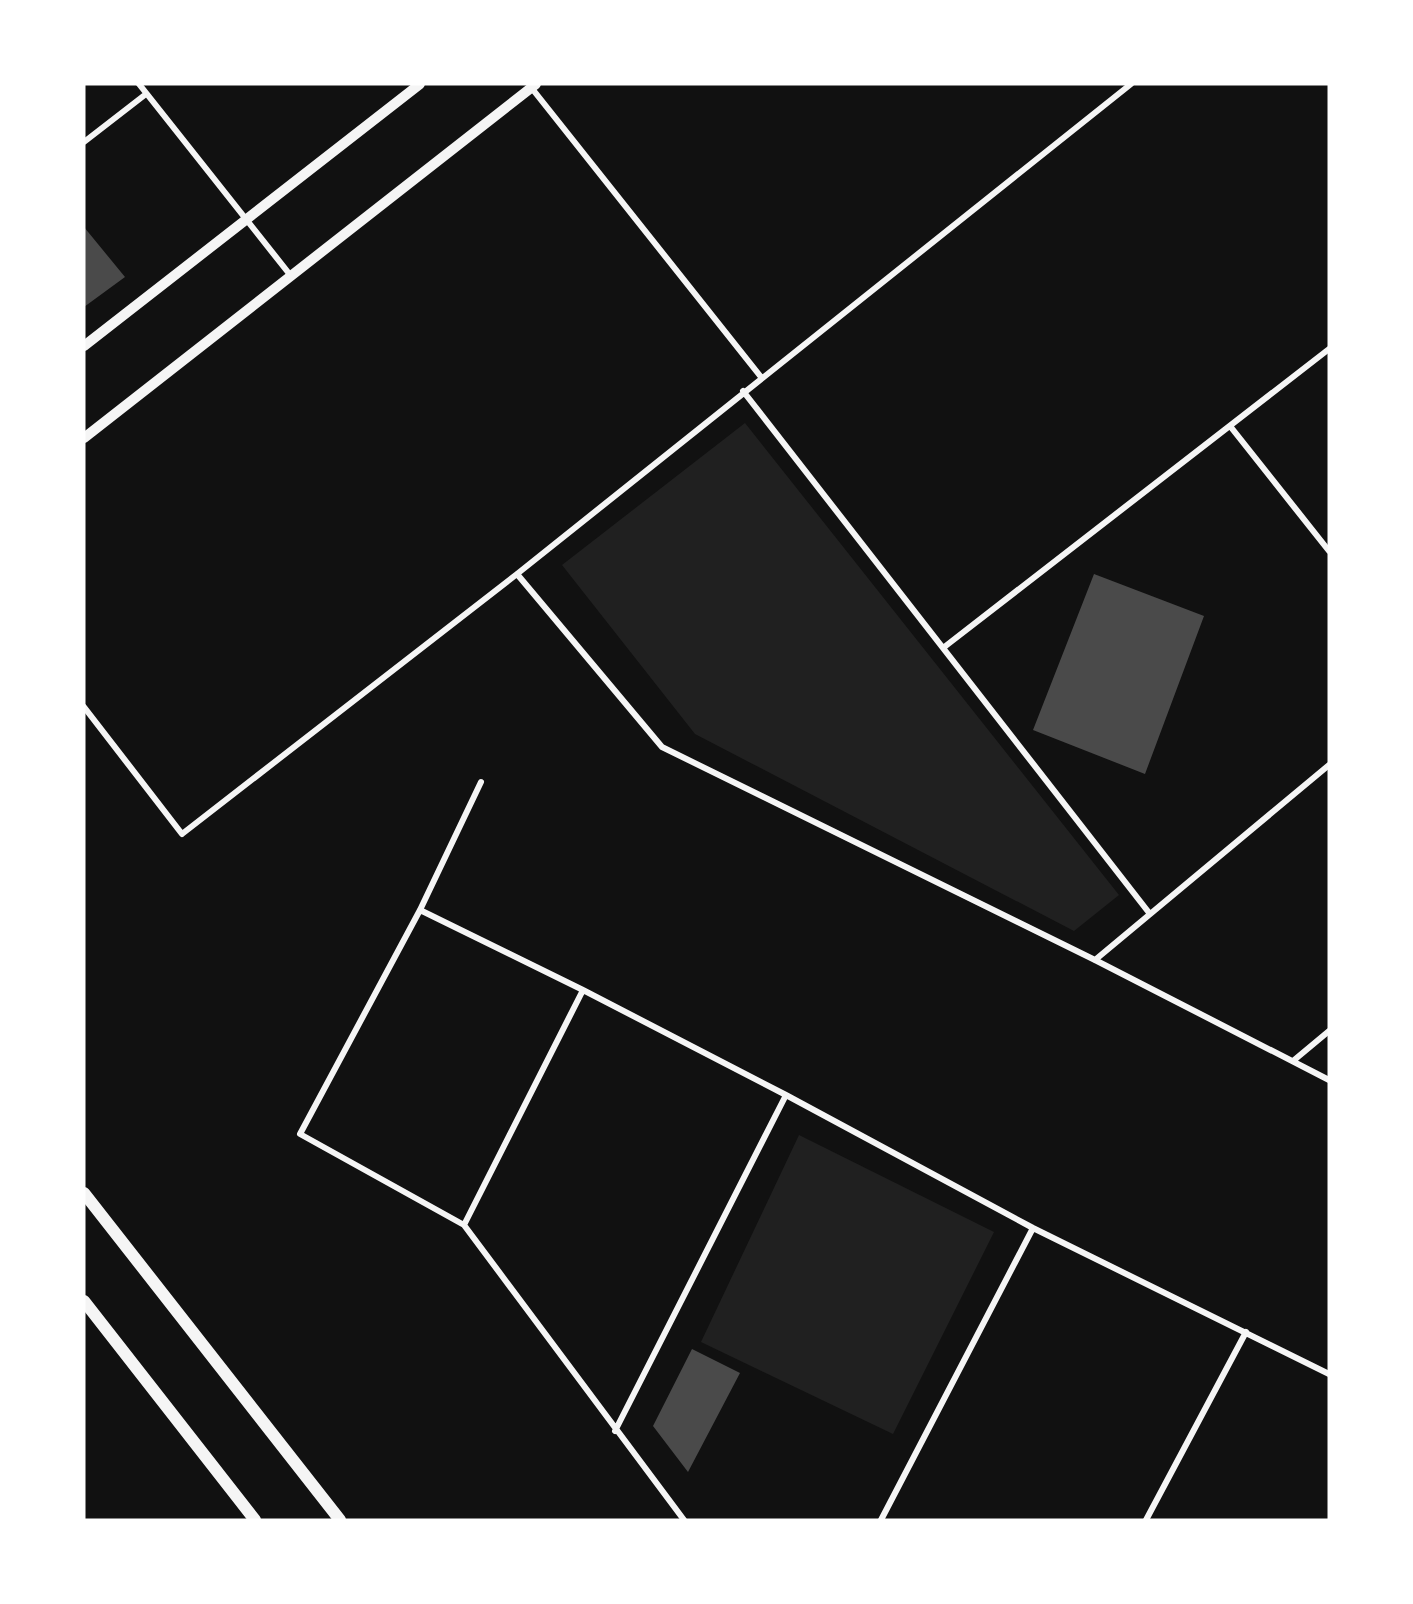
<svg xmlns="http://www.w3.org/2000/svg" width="1413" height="1604" font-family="'Source Sans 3',sans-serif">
<rect width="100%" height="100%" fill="#111"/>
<path fill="#202020" d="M745,423L1119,895L1074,931L695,734L562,565Z
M799,1135L994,1232L893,1434L701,1342Z"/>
<path fill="#4a4a4a" d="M84,227L125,277L84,307Z
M1094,574L1204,616L1145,774L1033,730Z
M692,1349L740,1373L688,1472L653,1426Z"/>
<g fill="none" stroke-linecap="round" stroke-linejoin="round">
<path stroke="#f5f5f5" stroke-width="6" d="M139,84L291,276
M530,86L761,377
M84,142L146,94
M743,391L1150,914
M1230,426L1329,551
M517,574L662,747L1095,960L1329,1080
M943,648L1329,349
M84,707L182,834L517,574L1131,84
M481,782L420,910L300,1134L464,1225L684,1520
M420,910L583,990L786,1095L1033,1228L1329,1374
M1095,960L1329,765
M1293,1061L1329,1031
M464,1225L583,990
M615,1431L786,1095
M881,1520L1033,1228
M1146,1520L1246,1332"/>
<path stroke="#f5f5f5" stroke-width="10" d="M84,346L420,84
M84,438L536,84"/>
<path stroke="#f5f5f5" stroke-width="12" d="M84,1193L340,1520
M84,1301L255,1520"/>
</g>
<rect width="1413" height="1604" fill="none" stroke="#ffffff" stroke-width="171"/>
</svg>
